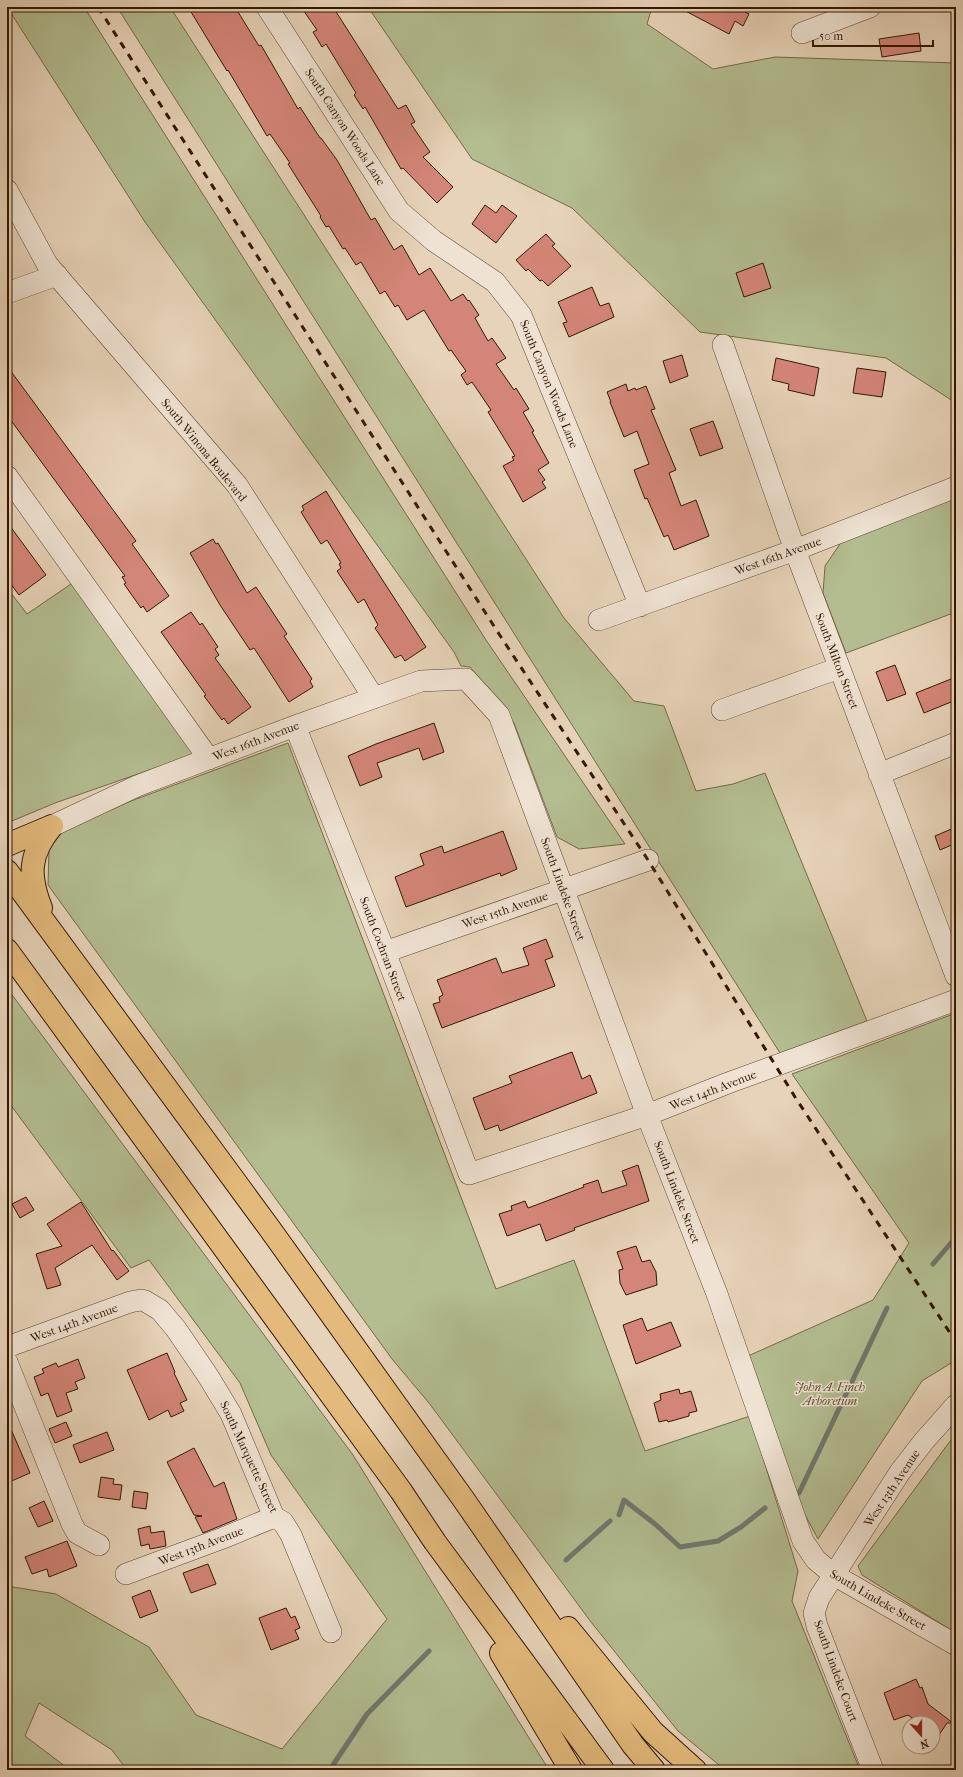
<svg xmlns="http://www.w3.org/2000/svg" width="963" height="1777" font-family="'IM FELL French Canon',serif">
<rect width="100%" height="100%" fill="#e7d3b9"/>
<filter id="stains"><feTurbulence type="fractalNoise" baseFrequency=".005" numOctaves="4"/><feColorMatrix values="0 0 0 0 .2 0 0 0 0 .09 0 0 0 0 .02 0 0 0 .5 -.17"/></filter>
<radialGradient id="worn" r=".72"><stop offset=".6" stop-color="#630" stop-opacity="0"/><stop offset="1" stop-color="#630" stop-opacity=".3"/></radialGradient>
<path fill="#b3bd91" stroke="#736a48" d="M7,7H84L486,640L625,844L579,849L557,837L514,723L470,667L461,666L454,652L145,222Z
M117,7H170L564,618L634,701L664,706L696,791L733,784L765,773L867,1021L780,1053Z
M368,7H652L647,24L713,69L775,57L956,63V403L886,358L700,332L572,208L472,159Z
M956,497V612L846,653L823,593L825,566L842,541Z
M74,582L198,753L55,803L12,821L7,819V588L27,614Z
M288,743L496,1289L574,1260L645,1451L750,1416L798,1571L792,1601L860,1770H725L678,1731L591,1622L429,1403L392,1359L48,885L49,849L64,830L131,801Z
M7,988L353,1455L549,1770H127L112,1750L39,1703L25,1736L70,1770H7V1586L56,1594L149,1647L196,1715L282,1749L387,1619L271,1455L240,1383L149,1260L131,1268L7,1100Z
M956,1013V1360L922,1381L818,1539L778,1464L748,1356L873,1300L909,1243L792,1074Z
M956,1433V1633L862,1575L858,1566Z"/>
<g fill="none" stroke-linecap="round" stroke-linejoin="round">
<path stroke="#71776f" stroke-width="5" d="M933,1264L956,1237
M799,1493L887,1308
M619,1515L624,1500L655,1524L680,1547L718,1541L741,1527L765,1508
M566,1560L610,1521
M333,1770V1765L367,1714L429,1651"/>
</g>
<path fill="#d48579" stroke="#331800" d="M188,7H235L259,46L261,45L298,109L300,107L320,138H321L337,160L371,220L375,218L394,250L402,245L419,275L430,268L451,301L463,294L468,301L469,300L479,315L475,318L488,341L492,338L506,358L496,364L514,390L516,388L529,409L523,412L534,431L532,432L549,463L538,470L545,480L542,482L546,488L523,502L503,466L514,460L512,457L515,456L488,412L491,410L472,382L467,385L461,375L466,371L451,350L449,351L424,310L407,320L398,305L395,307L385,291L380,294L361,262L356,265L345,248L343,249L329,226L326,227L320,217L321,216L288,164L290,163L270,134L267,136L228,70L227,71Z
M301,7H333L398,109L406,105L415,122L411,124L430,152L423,157L453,187L437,203L403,168L401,169L365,107L363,109L354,95L356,93L326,44L322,47L313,32L317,30Z
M678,7H735L749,14L743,26L735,21L729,34Z
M919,33L921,51L882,57L879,39Z
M485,205L496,213L502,205L517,216L496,243L472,224Z
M546,234L555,244L552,246L571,266L548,286L542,280L540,281L528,269L526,271L516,260Z
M763,263L771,288L744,297L736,273Z
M592,287L600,306L609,303L614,317L569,337L563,323L567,322L558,302Z
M682,355L688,376L670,383L663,361Z
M776,358L819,368L814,396L788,390L789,384L772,380Z
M7,366L136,541L132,544L169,596L147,612L143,606L141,608L124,584L126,583L122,577L125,576L7,415Z
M857,368L886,372L882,397L853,393Z
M626,384L628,391L635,388L636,390L646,386L655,409L651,410L676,470L669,473L681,506L696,500L709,536L674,550L668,535L664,537L647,498L645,499L634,470L649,464L637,431L624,437L610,402H611L607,392Z
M713,421L723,448L700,456L690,429Z
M326,491L352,533L426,647L405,661L401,655L395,658L375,628L378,625L364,599L358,603L337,571L341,568L339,564L341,563L327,540L321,544L301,512L304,510L302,506Z
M7,522L46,575L19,595L7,579Z
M213,539L216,544L218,543L247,593L256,587L287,634L284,636L312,679L310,681L313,687L289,702L254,648L250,650L220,605L190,553Z
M191,612L200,625L202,623L218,647L215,649L219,655L215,658L251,707L228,724L224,718L222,720L204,696L206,695L161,632Z
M895,665L906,694L887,701L876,672Z
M956,677V700L924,713L916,693Z
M434,723L444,752L423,760L419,748L377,763L382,777L360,786L348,756L376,744Z
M956,827V843L940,850L935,836Z
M503,831L517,869L501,876L500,873L406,907L395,877L424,865L420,854L442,846L444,853Z
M546,939L553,957L545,960L555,986L442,1028L433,1004L440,1002L439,997L443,995L437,980L496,958L502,973L529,965L523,948Z
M572,1052L582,1079L590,1075L597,1093L500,1131L498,1125L485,1130L473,1098L512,1083L509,1076Z
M638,1165L649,1201L574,1228L575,1230L546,1241L540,1224L507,1236L499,1214L512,1210L511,1206L525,1201L528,1208L584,1187L583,1185L598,1180L602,1193L627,1185L622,1171Z
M26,1197L34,1210L20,1218L12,1204Z
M81,1202L112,1251L113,1250L129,1271L117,1280L92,1245L55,1268L61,1285L47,1289L36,1254L62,1246L47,1224Z
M636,1246L642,1262L650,1260L656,1272L657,1285L626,1295L620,1283L619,1270L623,1269L617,1252Z
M642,1318L647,1331L671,1322L681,1346L636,1364L623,1325Z
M167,1353L175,1372L174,1373L187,1400L180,1403L184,1411L171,1417L168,1410L149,1420L127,1370Z
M78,1359L85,1378L75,1382L78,1389L66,1393L72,1411L57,1417L48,1393L41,1396L34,1377L44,1373L42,1369L56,1363L58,1367Z
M679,1389L680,1394L691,1391L697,1411L689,1413V1416L668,1422L667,1420L659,1422L654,1403L661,1400L660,1394Z
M7,1420L30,1473L7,1483Z
M66,1422L72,1436L55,1443L49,1429Z
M107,1432L114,1450L80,1463L73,1445Z
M194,1448L214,1487L224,1482L237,1519L203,1533L195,1517L202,1516L194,1515L167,1462Z
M101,1477L114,1479L113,1484L122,1485L120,1500L98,1497Z
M134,1491L148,1493L146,1509L132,1507Z
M44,1501L53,1521L38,1527L29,1508Z
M150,1526L151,1533L164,1531L166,1546L150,1549L149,1544L141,1546L138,1529Z
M67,1541L77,1566L49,1577L47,1569L32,1574L25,1557Z
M208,1564L216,1584L191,1593L183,1573Z
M150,1590L158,1611L140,1618L132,1597Z
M286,1608L291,1618L295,1616L300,1628L295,1630L299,1639L271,1650L259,1618Z
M916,1679L920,1688L922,1687L928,1704L953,1723H947L933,1744V1723H919L908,1715L894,1720L884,1693Z"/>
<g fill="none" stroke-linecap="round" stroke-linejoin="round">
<g stroke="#60472e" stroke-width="22">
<path id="minor" d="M267,7L399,211L434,241L495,282L521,315L640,606
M802,33L870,7
M7,190L47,264L237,485L374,698
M7,293L57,275
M723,345L795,550L956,976
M7,476L209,759
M599,620L795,550L956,487
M722,710L839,668
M295,726L385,952L469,1174L647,1115L728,1083L956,1000
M879,774L956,743
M52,826L137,786L295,726L421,681L466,679L499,715L647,1115L717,1294L803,1541L816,1560L834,1575L956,1645
M385,952L648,860
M7,1347L130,1302L141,1300L145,1301L160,1310L176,1329L208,1376L231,1414L274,1517L283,1522L291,1535L331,1632
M7,1362L72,1524L77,1533L99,1545
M126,1574L223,1538L274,1517
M873,1770L817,1626L814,1613L819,1598L900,1472L924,1441L956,1405"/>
</g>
<g stroke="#331800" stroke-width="24">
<path id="highway" d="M7,845L52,826
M7,871L270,1229L464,1500L633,1745L654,1770
M41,908C28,875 29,854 52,826
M7,950L401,1491L435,1542L603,1770
M568,1628L653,1732L695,1770
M501,1653L571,1770"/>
</g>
<use href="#minor" stroke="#efe2d2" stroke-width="21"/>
<use href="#highway" stroke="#e4ba7c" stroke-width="22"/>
<path stroke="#331800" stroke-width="3" stroke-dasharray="7 7" stroke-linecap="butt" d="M98,7L499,634L648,860L795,1097L956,1342"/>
</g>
<g text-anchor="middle" stroke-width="3" stroke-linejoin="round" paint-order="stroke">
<g font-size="12" fill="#331800" stroke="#efe2d2">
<text transform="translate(345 127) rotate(57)" y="4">South Canyon Woods Lane</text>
<text transform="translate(549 384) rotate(68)" y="4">South Canyon Woods Lane</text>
<text transform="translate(204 450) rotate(51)" y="4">South Winona Boulevard</text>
<text transform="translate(778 556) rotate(-20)" y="4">West 16th Avenue</text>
<text transform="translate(837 661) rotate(69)" y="4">South Milton Street</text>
<text transform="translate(256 741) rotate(-21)" y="4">West 16th Avenue</text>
<text transform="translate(563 889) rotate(70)" y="4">South Lindeke Street</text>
<text transform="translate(505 910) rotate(-19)" y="4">West 15th Avenue</text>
<text transform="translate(383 949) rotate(69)" y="4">South Cochran Street</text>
<text transform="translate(713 1090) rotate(-21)" y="4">West 14th Avenue</text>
<text transform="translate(677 1192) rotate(69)" y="4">South Lindeke Street</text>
<text transform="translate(74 1323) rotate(-20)" y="4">West 14th Avenue</text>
<text transform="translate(249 1457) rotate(65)" y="4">South Marquette Street</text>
<text transform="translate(892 1488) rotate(-56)" y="4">West 13th Avenue</text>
<text transform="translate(201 1546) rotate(-21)" y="4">West 13th Avenue</text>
<text transform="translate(878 1600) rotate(30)" y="4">South Lindeke Street</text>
<text transform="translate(836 1671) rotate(70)" y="4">South Lindeke Court</text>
</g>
<g font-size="12" font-style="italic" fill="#594a2c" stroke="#efe2d2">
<text x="830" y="1391">John A. Finch<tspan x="830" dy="14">Arboretum</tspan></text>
</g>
</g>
<rect width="963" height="1777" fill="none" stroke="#e7d3b9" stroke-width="24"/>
<rect x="8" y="8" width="947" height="1761" fill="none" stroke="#331800" stroke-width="2"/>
<rect x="12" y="12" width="939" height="1753" fill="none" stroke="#331800"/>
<g transform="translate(921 1735) rotate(159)"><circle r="19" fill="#efe2d2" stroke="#a4917e"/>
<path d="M0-3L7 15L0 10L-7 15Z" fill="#8f2418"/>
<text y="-6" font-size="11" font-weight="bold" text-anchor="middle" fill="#331800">N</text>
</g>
<path d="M813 40v6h120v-6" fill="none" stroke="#331800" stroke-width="2"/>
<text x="819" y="40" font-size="12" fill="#331800" stroke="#efe2d2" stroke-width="3" paint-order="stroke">50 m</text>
<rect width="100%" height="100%" filter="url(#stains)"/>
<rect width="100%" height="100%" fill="url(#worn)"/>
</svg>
